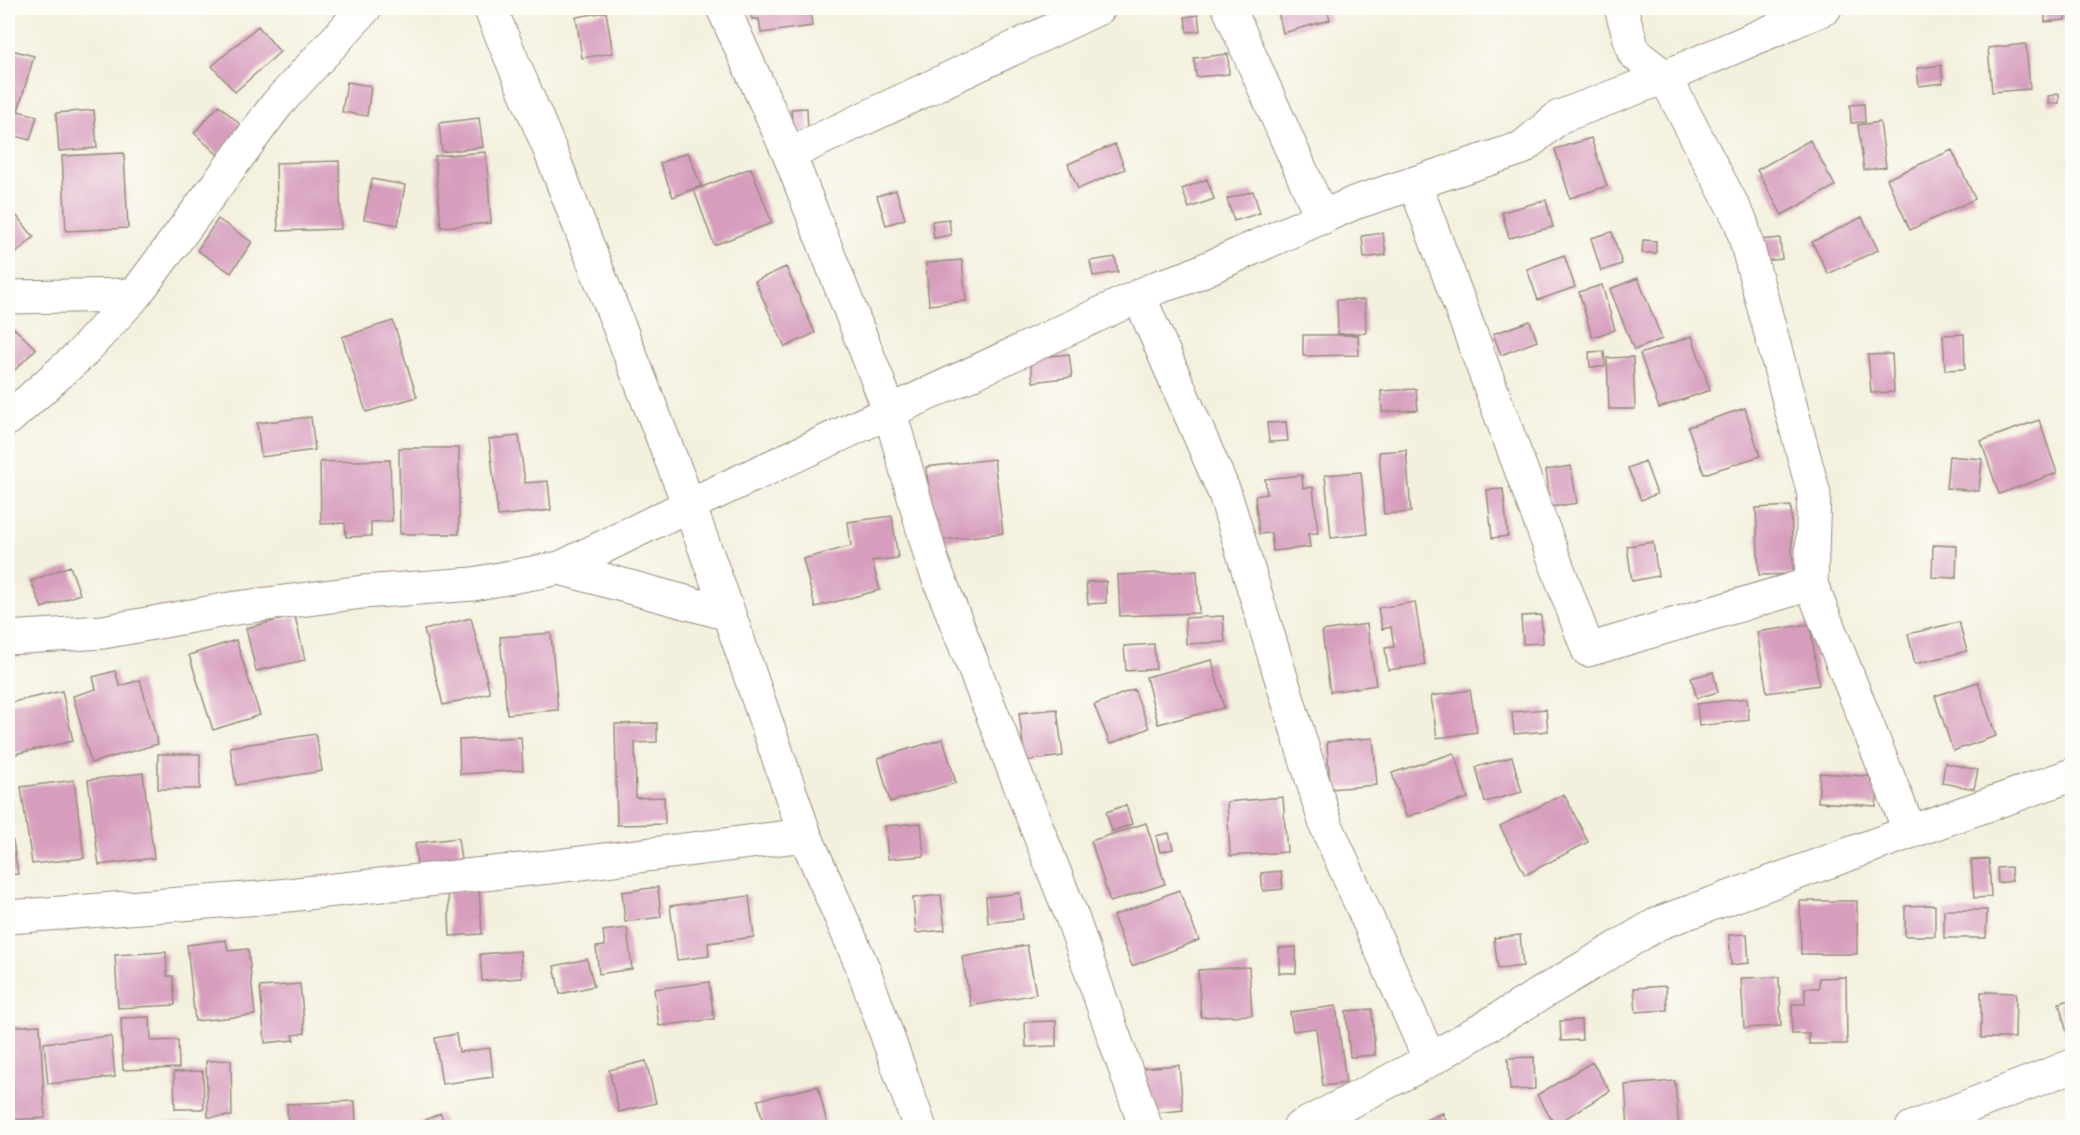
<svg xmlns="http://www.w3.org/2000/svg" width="2080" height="1135" font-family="'Old Standard TT',serif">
<rect width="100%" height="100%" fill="#fdfcf7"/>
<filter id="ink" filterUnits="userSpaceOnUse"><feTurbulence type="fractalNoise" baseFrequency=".0167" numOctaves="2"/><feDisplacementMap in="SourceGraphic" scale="12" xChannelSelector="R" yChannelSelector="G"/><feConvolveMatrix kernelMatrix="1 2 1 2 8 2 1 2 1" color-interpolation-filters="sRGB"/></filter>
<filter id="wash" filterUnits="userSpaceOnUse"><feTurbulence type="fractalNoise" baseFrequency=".008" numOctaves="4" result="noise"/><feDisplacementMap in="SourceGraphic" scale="24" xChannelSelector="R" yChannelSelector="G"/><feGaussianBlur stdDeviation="1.35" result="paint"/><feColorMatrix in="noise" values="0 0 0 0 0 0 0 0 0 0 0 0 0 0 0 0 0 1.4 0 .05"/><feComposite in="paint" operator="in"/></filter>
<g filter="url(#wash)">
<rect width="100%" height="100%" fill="#f3f0dd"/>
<g id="blocks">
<path fill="#d79dbd" d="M750,8H810L812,26L761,33L759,19H752Z
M1277,8H1327L1330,20L1283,33Z
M2045,8H2065V20L2045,22Z
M606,12L613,53L582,58L576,17Z
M1198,15L1200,31L1187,32L1185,17Z
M258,26L280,52L235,92L212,66Z
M2026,44L2030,89L1992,92L1988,48Z
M8,49L34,56L18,111L37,116L30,140L8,134Z
M1228,54L1229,74L1196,77L1194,58Z
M1941,65L1943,83L1919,86L1917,68Z
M347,82L371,86L367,116L342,112Z
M2059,94V103L2049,104L2048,96Z
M1864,104L1865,122L1851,123L1850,105Z
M219,105L243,127L218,155L194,133Z
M807,108L808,132L793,133L791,109Z
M94,110L97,148L59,151L56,113Z
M479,118L483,147L442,152L439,123Z
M1880,122L1886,167L1864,170L1858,125Z
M1591,138L1607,186L1570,198L1555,149Z
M1810,140L1835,186L1782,215L1757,170Z
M1115,144L1125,169L1078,189L1068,164Z
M1952,150L1975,199L1910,230L1887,179Z
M486,152L491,223L441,227L435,156Z
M688,152L701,186L673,197L660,163Z
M124,153L128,228L66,231L62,156Z
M339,161L341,229L278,231L276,163Z
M751,168L772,223L714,245L694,190Z
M372,179L405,185L398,225L364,219Z
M1207,179L1214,199L1189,208L1182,189Z
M896,190L905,219L886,225L877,196Z
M1253,191L1260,213L1234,221L1227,199Z
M1546,200L1553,227L1509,238L1502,212Z
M10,208L34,237L8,260V210Z
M1862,217L1878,250L1828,274L1812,242Z
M218,219L252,242L231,273L197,250Z
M949,219L951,235L934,238L932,221Z
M1612,232L1622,264L1601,271L1591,238Z
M1383,233L1386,255L1364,258L1362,236Z
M1780,238L1782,259L1763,261L1760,240Z
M1643,240L1656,241V253H1642Z
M1564,255L1575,287L1538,300L1527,269Z
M1115,257L1118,272L1093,276L1090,261Z
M962,260L966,301L929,305L926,263Z
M786,267L815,333L785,347L755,281Z
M1638,278L1662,339L1634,350L1610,289Z
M1602,285L1615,330L1592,337L1579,292Z
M1337,300H1365L1366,333L1338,334Z
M393,321L417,397L366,412L342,337Z
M1530,321L1537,341L1501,355L1493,334Z
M14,328L36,349L15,370L8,363V335Z
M1964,334L1965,369L1945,370L1943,335Z
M1303,335H1358L1359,355L1303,356Z
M1692,336L1710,390L1659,408L1640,354Z
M1604,351L1605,367H1590L1589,352Z
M1069,354L1072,377L1033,382L1030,358Z
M1892,354L1894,392L1871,393L1868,355Z
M1633,357L1635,409H1609L1607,358Z
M1416,389L1418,410L1382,412L1381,391Z
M1745,408L1760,456L1704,474L1688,427Z
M311,417L315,450L261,457L257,423Z
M2039,420L2057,473L1999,494L1981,441Z
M1286,422L1288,441L1269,442L1267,423Z
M519,436L525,483L548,481L551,510L498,516L489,439Z
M399,448H459V534H400Z
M1406,450L1411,512L1384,514L1379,452Z
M1949,456L1982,459L1979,491L1946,488Z
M994,459L1003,533L935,541L926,467Z
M390,460L392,521L371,522V536L346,537L345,523L321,524L320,462Z
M1645,461L1657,494L1641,500L1628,468Z
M1571,466L1577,503L1551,507L1546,470Z
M1361,472L1367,534L1331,538L1325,475Z
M1302,475L1303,488L1313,487L1318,533L1308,534L1310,547L1273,551L1271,533L1259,534L1255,496L1267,494L1265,479Z
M1503,489L1508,536L1492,538L1487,490Z
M1791,506L1793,574L1759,575L1756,508Z
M892,516L898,558L872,561L880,590L815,607L803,559L851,546L848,522Z
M1653,542L1658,576L1632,581L1627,546Z
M1933,545L1957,546L1956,578L1932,577Z
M70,566L80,594L42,608L31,581Z
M1197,571L1199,613L1120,616L1118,575Z
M1106,581V603L1088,604L1086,582Z
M1415,602L1425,665L1388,670L1385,648L1394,647L1391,627L1382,629L1378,608Z
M1541,615L1543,643L1523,644L1521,616Z
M295,616L305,660L256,671L246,628Z
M1223,616L1225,642L1186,644L1185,618Z
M471,618L490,693L443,705L424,630Z
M1959,622L1967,651L1915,664L1908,634Z
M1367,624L1376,685L1330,692L1322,631Z
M1810,624L1819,685L1767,693L1757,632Z
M551,633L558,710L507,714L500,637Z
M236,640L260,715L213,730L189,655Z
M1154,644L1156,669L1126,671L1124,646Z
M1212,660L1224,708L1158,724L1146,677Z
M115,671L120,686L140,680L158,744L91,763L73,696L96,689L93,677Z
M1713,672L1718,692L1697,698L1691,678Z
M1978,682L1996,736L1953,751L1935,696Z
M1134,689L1149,728L1110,744L1094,705Z
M1470,690L1477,732L1437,738L1431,696Z
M62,691L73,741L10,755L8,742V703Z
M1747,698L1749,720L1699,726L1697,704Z
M1057,709L1063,756L1025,761L1019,713Z
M1546,709L1548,731L1514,734L1512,712Z
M657,723V742L635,743L636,798L664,797L665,824L617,825L615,724Z
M316,734L322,771L236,785L230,747Z
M521,737L523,770L460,774L459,740Z
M1373,738L1377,785L1330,789L1327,742Z
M943,739L956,783L890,802L878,758Z
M1454,753L1468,798L1406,817L1392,773Z
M158,754H200V789H158Z
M1512,757L1522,792L1485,802L1476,767Z
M1945,763L1978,770L1974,789L1942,783Z
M143,773L154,858L99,865L88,780Z
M1820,773L1879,777L1876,806L1818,802Z
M74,780L84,858L32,864L21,787Z
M8,794L12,817H8Z
M1564,794L1588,842L1525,875L1500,826Z
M1283,797L1287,852L1230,856L1227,802Z
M1126,805L1132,824L1112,831L1106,812Z
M921,823L924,856L888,859L885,826Z
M1146,823L1165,884L1110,902L1091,841Z
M1169,833L1173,849L1160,852L1156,836Z
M458,838L461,860L417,865L415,843Z
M13,841L18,874L8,875V842Z
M1989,859L1991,897L1974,898L1971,860Z
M2011,867L2012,881L1998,883L1997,868Z
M1281,871L1283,889L1263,891L1261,873Z
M658,887L661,917L625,922L622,892Z
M479,890L482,934L450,936L448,891Z
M1179,890L1199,940L1132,966L1113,916Z
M1020,893L1023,919L988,923L986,897Z
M941,895L945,930L916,933L913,898Z
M749,896L754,937L708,943L709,956L677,960L670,906Z
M1800,901H1857V954H1801Z
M1935,905V936H1905V906Z
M1944,910H1987L1986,938H1944Z
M627,928L632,969L599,974L596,947L605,946L603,931Z
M1747,934L1749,963L1731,965L1729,935Z
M1520,935L1523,966L1498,969L1494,938Z
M226,940L228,951L248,949L255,1015L195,1021L187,945Z
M1027,945L1036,994L971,1006L962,957Z
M1296,947V973H1279V948Z
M520,951L522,978L482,981L480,954Z
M166,952L167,976H173L175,1005L118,1008L115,955Z
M587,959L594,986L560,994L554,966Z
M1249,967L1252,1015L1201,1017L1198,970Z
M1779,977L1781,1026L1744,1028L1741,978Z
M1846,977L1847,1044H1809V1034H1792V1004H1805V988H1819V978Z
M709,982L714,1019L659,1026L654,989Z
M300,984L305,1033L293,1035L294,1040L265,1043L260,987Z
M1666,986L1667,1010L1636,1012L1634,988Z
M1981,992L2016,993L2015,1038H1981Z
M2072,999V1031L2067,1033L2059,1003Z
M1336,1006L1346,1083L1323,1086L1316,1028L1293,1031L1290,1012Z
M1372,1009L1375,1055L1350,1057L1346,1011Z
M150,1017L151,1041L178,1040L179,1068L123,1070L121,1018Z
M1581,1020L1582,1040L1561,1041L1560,1021Z
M1056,1021V1046L1026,1047L1025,1022Z
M40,1025L45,1118L8,1120V1027Z
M456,1034L459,1052L490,1048L493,1077L442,1084L435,1038Z
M111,1036L115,1077L48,1084L44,1043Z
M1534,1057L1535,1089L1510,1090L1508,1058Z
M231,1060L232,1116L208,1117L206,1061Z
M646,1061L656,1103L619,1112L609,1070Z
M1592,1062L1610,1091L1555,1125L1537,1095Z
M1179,1065L1183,1110L1146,1114L1141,1068Z
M203,1071L204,1109H175L174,1072Z
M1675,1081L1679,1128H1628L1625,1085Z
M818,1086L828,1128H764L758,1100Z
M355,1101L356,1128H288L287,1104Z
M440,1113L447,1128H420L418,1124Z
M1443,1113L1449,1128H1408V1127Z
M202,1120V1128H147L146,1122Z"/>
</g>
</g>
<g filter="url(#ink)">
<use href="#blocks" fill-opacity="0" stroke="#978d7e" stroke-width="1.5"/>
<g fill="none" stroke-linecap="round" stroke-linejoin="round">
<g stroke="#978d7e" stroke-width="35">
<path id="street" d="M490,8L550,150L689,505L729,614L805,835L863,968L920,1128
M723,8L789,154L890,412L932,561L1072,917L1146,1128
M1229,8L1322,218
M1621,8L1634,53L1665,77L1741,222L1814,494L1811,584L1910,832
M789,154L1099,8
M1415,184L1588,650L1811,584
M1139,296L1225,494L1326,825L1430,1060
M8,297L135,295
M8,419L80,355L135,295L277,104L365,8
M560,568L729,614
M8,638L103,632L236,608L363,592L473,584L560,568L689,505L1158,287L1186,278L1354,203L1522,148L1559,117L1665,77L1825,8
M8,917L260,898L549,867L805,835
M1299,1128L1430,1060L1659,923L1910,832L2072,775
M1912,1128L2072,1066"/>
</g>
<use href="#street" stroke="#fff" stroke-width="33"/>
</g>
</g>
<rect width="2080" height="1135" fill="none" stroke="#fdfcf7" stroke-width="30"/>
</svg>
